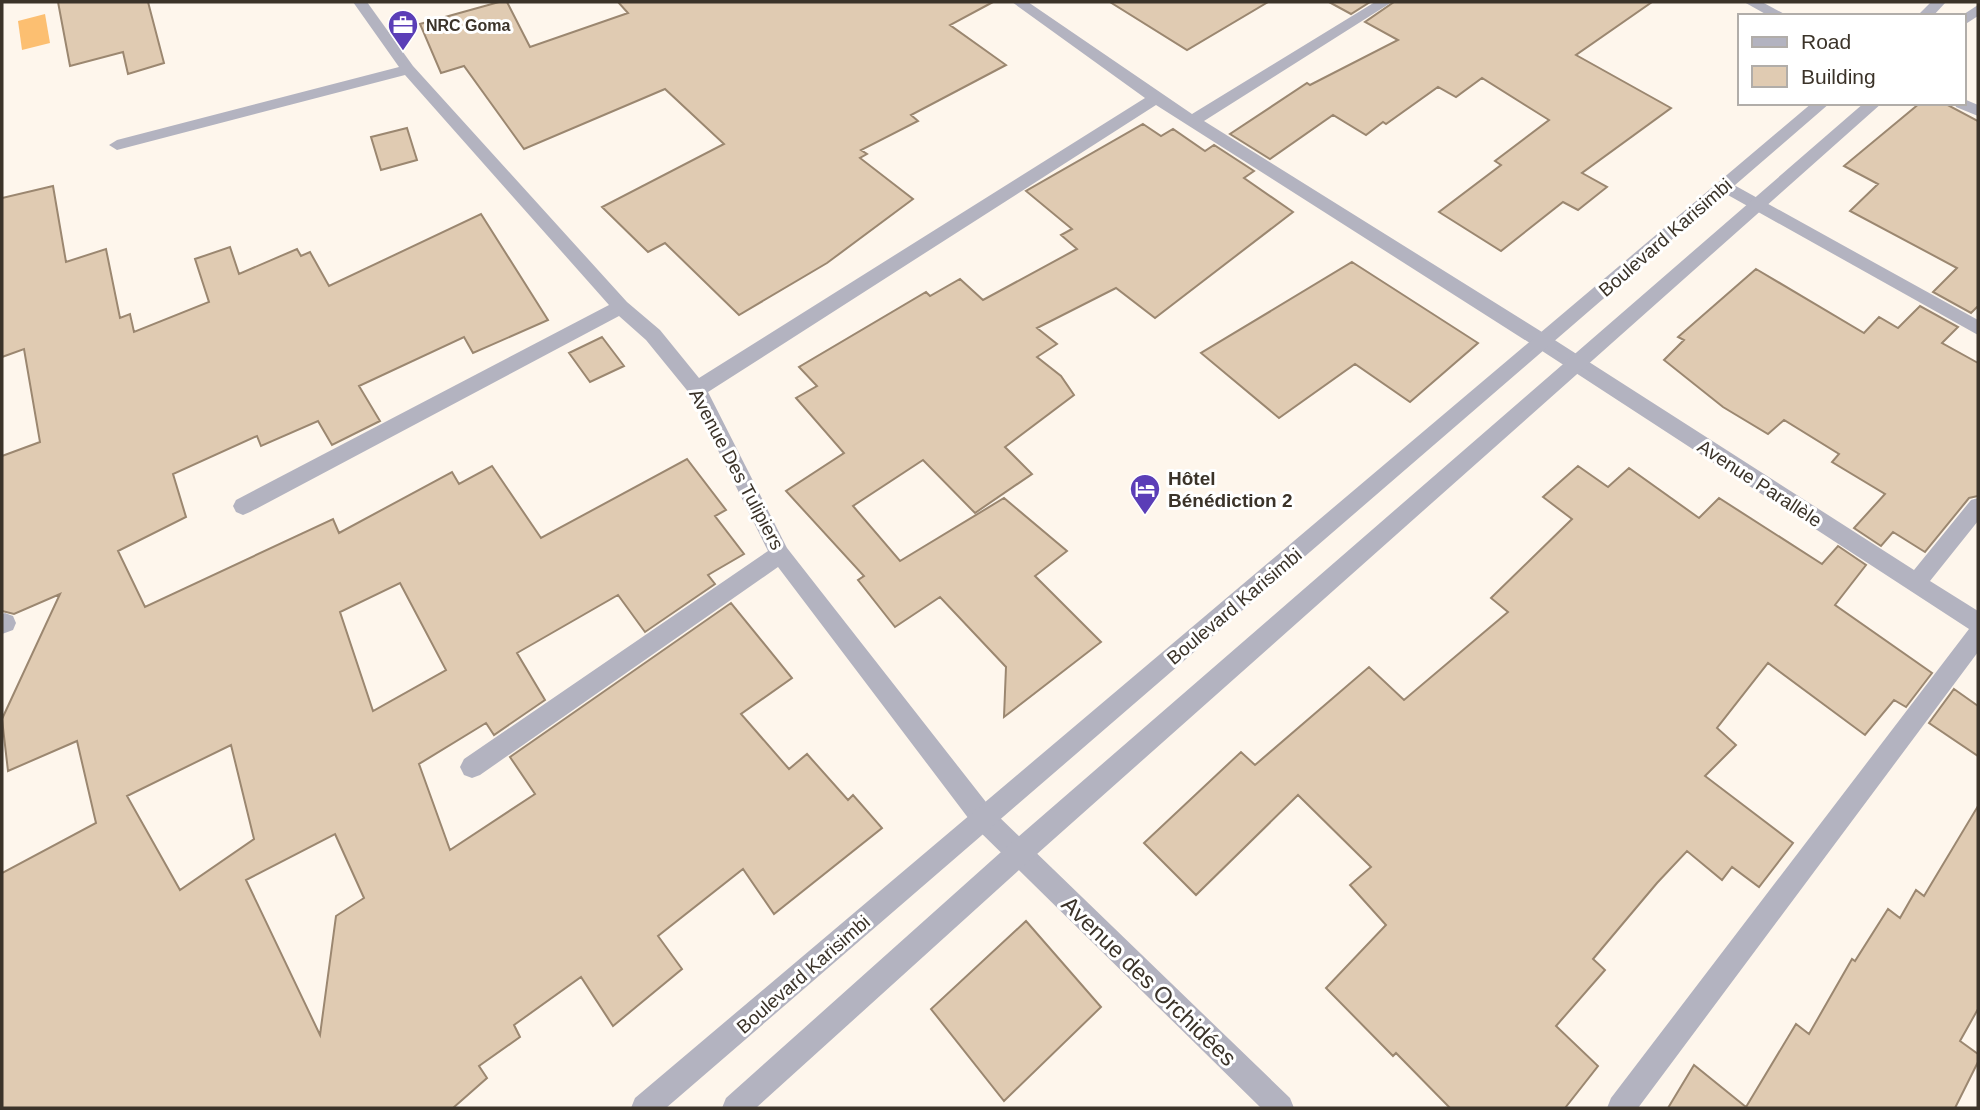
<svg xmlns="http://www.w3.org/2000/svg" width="1980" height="1110" font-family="Arial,sans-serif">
<rect width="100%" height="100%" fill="#fef6ec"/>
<path fill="#fcbf71" d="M45,14L50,43L22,50L18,21Z"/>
<path fill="#e0cbb2" stroke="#9b8770" stroke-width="2" fill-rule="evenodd" d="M58,2H148L164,63L128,74L123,52L70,66Z
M499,2H507L530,47L628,13L618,2H993L950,25L1006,65L911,115L918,121L861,150L867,154L860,158L913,199L827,263L739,315L665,243L648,252L602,207L724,144L665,89L524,149L464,66L441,73L420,24Z
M1110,2H1268L1187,50Z
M1329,2H1370L1351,14Z
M1394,2H1652L1576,55L1671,108L1582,173L1607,187L1578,210L1563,202L1501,251L1439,212L1501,165L1495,161L1549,120L1482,78L1456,97L1438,87L1386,124L1383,122L1366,135L1333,115L1270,159L1230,134L1307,83L1310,85L1398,40L1365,22Z
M1920,103H1944L1978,121V306L1971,313L1933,292L1957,268L1850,211L1878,184L1844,166Z
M1143,124L1161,136L1173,129L1205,151L1214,145L1254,171L1244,178L1293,212L1155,318L1116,288L1037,328L1057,344L1037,357L1061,376L1074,395L1005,447L1032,474L975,513L923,460L853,506L900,561L1004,498L1067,551L1035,576L1101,642L1004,717L1006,667L940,597L895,627L858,580L864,576L786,491L844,453L796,398L817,386L799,367L926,292L930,296L960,279L983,300L1077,249L1061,235L1072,229L1026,191Z
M407,128L417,160L381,170L371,137Z
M53,186L66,262L106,249L120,318L130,314L134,332L209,302L195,259L230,247L239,274L297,249L301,256L310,252L329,286L481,214L548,320L473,353L464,337L359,386L380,421L332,445L318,421L261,446L257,436L173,474L186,517L118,551L145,607L333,519L339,533L452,472L459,484L492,466L541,538L687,459L726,510L715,516L744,554L708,575L715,584L645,632L618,595L517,653L545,700L494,735L486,723L419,764L450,850L535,794L510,757L731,603L792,678L741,714L789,769L807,754L848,800L853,795L882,828L774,914L743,869L658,936L682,969L613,1026L581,977L514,1025L520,1037L479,1066L487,1078L453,1108H2V873L96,823L77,741L8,771L2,719L60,594L14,614L2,611V456L40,442L24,349L2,357V198ZM400,583L446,670L373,711L340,612ZM231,745L254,839L180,890L127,796ZM335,834L364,898L336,916L320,1035L246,880Z
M1352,262L1478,343L1410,402L1355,364L1279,418L1201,353Z
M1756,269L1864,333L1879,317L1898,328L1920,306L1958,327L1942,343L1978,363V496L1969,498L1925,552L1893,532L1881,546L1854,528L1885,494L1832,462L1839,454L1784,420L1768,434L1723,407L1664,360L1684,340L1678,337Z
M602,337L624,366L590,382L569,353Z
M1578,466L1608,487L1629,468L1699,518L1719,498L1822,564L1838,546L1866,565L1835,605L1932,673L1906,707L1894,700L1865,735L1768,663L1717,728L1736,745L1705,776L1793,843L1759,887L1732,867L1722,880L1687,851L1657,883L1593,959L1605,970L1556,1026L1598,1066L1565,1108H1450L1396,1053L1393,1056L1326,988L1386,925L1350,885L1371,867L1298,795L1196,895L1144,843L1241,752L1255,765L1369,667L1404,700L1508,612L1491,598L1572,519L1543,497Z
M1954,689L1978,706V756L1929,723Z
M1978,806V1009L1960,1041L1978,1054V1062L1955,1108H1668L1694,1065L1746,1107L1796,1024L1809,1034L1852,959L1855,961L1888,909L1900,918L1916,890L1924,896Z
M1026,921L1101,1007L1004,1101L931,1009Z"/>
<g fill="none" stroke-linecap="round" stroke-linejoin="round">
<path fill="#b3b3c0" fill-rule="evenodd" d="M5,613L13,616L16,623L13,630L2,634V614Z"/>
<path fill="#b3b3c0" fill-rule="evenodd" d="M353,2H367L413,66L627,302L660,330L699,378L1145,98L1012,2H1028L1192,114L1375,2H1392L1204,121L1550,337L1914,570L1971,500L1978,498V521L1930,581L1978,611V652L1638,1108H1607L1611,1098L1969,629L1536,347L1156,105L708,392L787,548L993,811L1290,1098L1294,1108H1261L975,827L778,567L480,775L472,778L464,775L460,767L464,759L768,551L690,394L646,340L619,316L250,512L243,515L236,512L233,506L236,500L609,305L405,75L117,150L109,145L117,140L399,67Z
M1744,2H1762L1788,16H1769Z
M1964,99L1978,105V116L1956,107L1954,103H1964Z
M1725,180L1978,320V335L1719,190L1717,186L1719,182Z"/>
<path fill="#b3b3c0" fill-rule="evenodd" d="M1931,2H1946L1933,16H1917Z
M1978,5V16L1964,25V16H1961Z
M1812,103H1830L666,1108H631L635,1098Z
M1864,103H1882L1028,862L756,1108H722L726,1098L1010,844Z"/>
</g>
<defs>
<g id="office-pin" transform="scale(1.575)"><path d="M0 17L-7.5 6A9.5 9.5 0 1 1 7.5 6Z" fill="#5b3eb7" stroke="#fff"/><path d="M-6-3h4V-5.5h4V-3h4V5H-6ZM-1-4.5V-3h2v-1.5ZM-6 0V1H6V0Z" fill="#fff"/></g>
<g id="hotel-pin" transform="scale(1.575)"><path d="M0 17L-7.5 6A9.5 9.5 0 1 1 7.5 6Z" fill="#5b3eb7" stroke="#fff"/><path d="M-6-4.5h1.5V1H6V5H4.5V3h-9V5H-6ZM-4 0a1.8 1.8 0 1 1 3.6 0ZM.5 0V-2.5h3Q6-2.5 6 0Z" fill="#fff"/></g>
</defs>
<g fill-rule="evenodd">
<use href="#office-pin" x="403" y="25"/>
<use href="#hotel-pin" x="1145" y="489"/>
</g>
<g text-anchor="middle" stroke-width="6" stroke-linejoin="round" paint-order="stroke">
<g font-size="16" font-weight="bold" fill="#3b3329" stroke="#fff" text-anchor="start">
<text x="426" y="31">NRC Goma</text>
</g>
<g font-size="19" fill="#3b3329" stroke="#fff">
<text transform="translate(1665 237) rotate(-41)" y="7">Boulevard Karisimbi</text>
<text transform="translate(737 469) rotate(62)" y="7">Avenue Des Tulipiers</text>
<text transform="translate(1760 483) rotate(33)" y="7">Avenue Parallèle</text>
<text transform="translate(1234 606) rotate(-40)" y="7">Boulevard Karisimbi</text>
<text transform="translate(803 974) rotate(-41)" y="7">Boulevard Karisimbi</text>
</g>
<g font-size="19" font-weight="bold" fill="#3b3329" stroke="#fff" text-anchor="start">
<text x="1168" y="485">Hôtel<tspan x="1168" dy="22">Bénédiction 2</tspan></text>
</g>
<g font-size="23" fill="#3b3329" stroke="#fff">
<text transform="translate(1149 981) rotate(44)" y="8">Avenue des Orchidées</text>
</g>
</g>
<rect width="1980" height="1110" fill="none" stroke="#3b3329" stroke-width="7"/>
<rect x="1738" y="14" width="228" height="91" fill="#ffffff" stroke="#b1ada9" stroke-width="2"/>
<rect x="1752" y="37" width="35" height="10" fill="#b3b3c0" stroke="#b1ada9" stroke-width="2"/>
<text x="1801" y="49" font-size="21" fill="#3b3329">Road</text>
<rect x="1752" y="66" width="35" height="21" fill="#e0cbb2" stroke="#b1ada9" stroke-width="2"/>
<text x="1801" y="84" font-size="21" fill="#3b3329">Building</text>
</svg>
